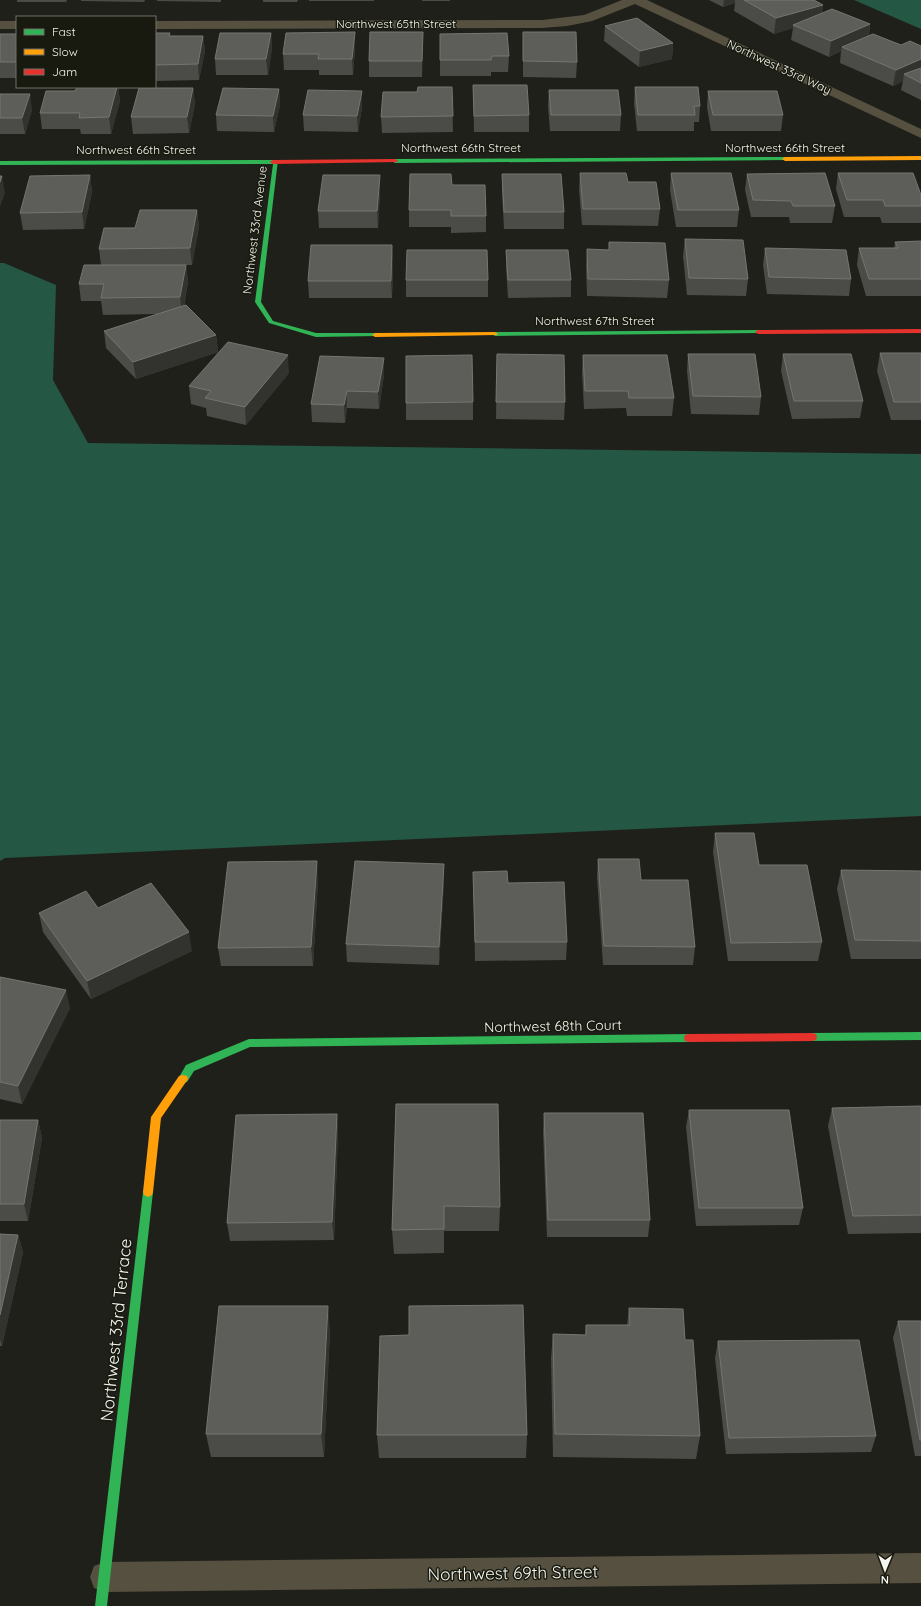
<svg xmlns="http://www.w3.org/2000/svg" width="921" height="1606" font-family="Quicksand,sans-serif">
<rect width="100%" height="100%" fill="#20201b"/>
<path fill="#255745" d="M854,0H921V29Z
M0,263H4L56,285L53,380L88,443L921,454V816L5,858L0,861Z"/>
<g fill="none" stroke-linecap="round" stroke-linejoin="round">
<path fill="#565040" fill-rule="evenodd" d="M622,0H647L921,129V138L635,4L592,21L567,26L542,28L155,29V21L542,20L584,15Z
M0,21H17V29H0Z
M921,1553V1583L105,1592L94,1588L90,1577L94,1566L105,1562Z"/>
<path fill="#30b455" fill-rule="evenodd" d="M785,157L788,159L787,160L395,163L392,161L395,159Z
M278,160L261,302L273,321L316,333H375L378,335L377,336L316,337L269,323L255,302L273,164L0,165V161Z
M758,330L761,332L760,333L495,336L492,334L495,332Z
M921,1032V1040L812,1041L808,1040L807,1037L808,1034L812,1033Z
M689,1034L693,1035L694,1038L693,1041L689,1042L250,1047L194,1071L187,1082L183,1083L179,1082L178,1079L186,1065L249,1039Z
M148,1187L152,1189L153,1192L107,1606H95L143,1192L144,1189Z"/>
<path fill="#ff9f0a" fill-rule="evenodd" d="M921,156V160L785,161L782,159L785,157Z
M495,332L498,334L497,335L375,337L372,335L375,333Z
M183,1075L187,1076L188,1079L161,1118L153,1192L152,1195L148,1197L144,1195L143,1192L151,1117L179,1076Z"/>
<path fill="#e5322d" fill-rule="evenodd" d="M395,159L398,161L397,162L273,164L270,162L273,160Z
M921,329V333L758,334L755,332L758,330Z
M812,1033L816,1034L817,1037L816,1040L812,1041L689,1042L685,1041L684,1038L685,1035L689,1034Z"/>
</g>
<path fill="#4b4c47" d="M17,0H67L66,2H17Z
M81,0H145L144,2L81,1Z
M157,0H221V2L157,1Z
M263,0H298L297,2H263Z
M309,0H374V1H309Z
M422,0H450V1H422Z
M709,0H814L823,5L822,13L870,24L869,36L901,45L921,46V100L901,90L903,81L893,86L840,63L841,51L829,57L791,40L793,28L774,34L734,11L735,3L723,7Z
M605,26L673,43L672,59L639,67L604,41Z
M355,32V48L353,75H319V70H284L283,54Z
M423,32L422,77H369V61Z
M523,32L577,62L576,78L523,77Z
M155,33H170V36H203L205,51L199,80L155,81Z
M271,33L272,48L268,75H216L215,59Z
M0,34H17V78H0Z
M440,34L509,56L508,72H491V76H440Z
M473,85L529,115V132H474Z
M77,87H118L120,101L111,134H81L80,129H42L40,113L75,91Z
M452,87L453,132L382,133L381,117Z
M635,87L700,106L699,122H694V131H637L634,103Z
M193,88L195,104L189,133L133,134L131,117Z
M279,89L280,105L274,132L217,131L216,115Z
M549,90L621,115L620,131H550L548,106Z
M708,91L783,115L781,131H711L707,107Z
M0,94L32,110L25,134H0Z
M362,107L358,132L304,131L303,115Z
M580,173L628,182L660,209L658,226L582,225L579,190Z
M671,173L739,210L737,227H676L670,190Z
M838,173L921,195V223H882L880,217H844L836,189Z
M502,174L564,212V229H504L502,191Z
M747,174L835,206L832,223H790L789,217H751L745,190Z
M90,175L92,192L84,229L23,230L20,213Z
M452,185L486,216V232L451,233V227H409V210Z
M380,192L378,228H319L318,211Z
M197,210L199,227L192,265H186L188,282L184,306L216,335L218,352L136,379L106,348L104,331L157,314L103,315L101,301H81L79,284L101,265L99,249Z
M685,239L748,279L746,296L687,295L683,256Z
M921,241V296H866L857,265L859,248H894L895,242Z
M609,242L669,280L667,298L587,296L586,266L587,249L609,250Z
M392,245L393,262L392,298H309L308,281Z
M765,248L851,279L849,296L767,294L763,265Z
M506,250L571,280V297L508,298L506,267Z
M406,280H488V297H406Z
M880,353H921V420H891L877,371Z
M497,354L565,402L564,420L496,419Z
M688,354L761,397L759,415L691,414L687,371Z
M783,354L863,401L860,418L792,419L781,371Z
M583,355L674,398L672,416H627L626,408L584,409L582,372Z
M289,373L246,425L207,416L206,408L191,404L189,386Z
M384,375L379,409L347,408L345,423L312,422L311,404Z
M473,402V420H406V403Z
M715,833L759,865L822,942L818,961H728L713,852Z
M598,859L641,880L695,947L693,965H603L597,877Z
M444,864V882L439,965L347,962L346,944Z
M841,870L921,871V959H851L837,889Z
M473,872L508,883L567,942L566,960L475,961Z
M318,880L313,966H221L218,948Z
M98,908L192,951L91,999L43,932L39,913Z
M0,977L70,1008L22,1104L0,1099Z
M396,1104L500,1207L499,1231H444V1253L394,1254L392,1230Z
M921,1106V1233L848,1234L828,1126L832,1108Z
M689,1110L803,1208L799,1225L696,1226L686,1127Z
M544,1113L650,1220L648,1237H547L543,1131Z
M337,1114L338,1132L334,1240L230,1241L227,1223Z
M0,1120H38L42,1138L28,1221H0Z
M0,1234L18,1235L23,1252L2,1346H0Z
M629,1308L685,1340L700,1436L696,1459L553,1457L551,1358L553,1334L585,1335L586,1325H627Z
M898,1321H921V1456H915L893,1338Z
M330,1330L324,1457H211L206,1434Z
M409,1335L527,1435L526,1458H379L377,1435Z
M718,1341L876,1436L871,1452L726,1454L715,1358Z"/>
<path fill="#32332e" d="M724,0H735V3L723,7Z
M823,5L821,20L793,25V28L774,34L776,18Z
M870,24L868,40L842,47L841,51L829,57L831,41Z
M355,32V48L353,75L352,59Z
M423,32V48L422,77V61Z
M271,33L272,48L268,75L266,59Z
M203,36L205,51L199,80L198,64Z
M673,43L672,59L639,67L640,51Z
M921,59V73L904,74L903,81L893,86L896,70Z
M117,87H118L120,101L111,134L109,117Z
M193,88L195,104L189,133L187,117Z
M279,89L280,105L274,132L273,116Z
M362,91V107L358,132L357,116Z
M30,94L32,110L25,134L22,118Z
M90,175L92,192L84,229L82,212Z
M380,175V192L378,228L377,211Z
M2,176L5,193L0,207V182Z
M197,210L199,227L192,265L190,248Z
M392,245L393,262L392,298L391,281Z
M186,265L188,282L182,314L180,297Z
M216,335L218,352L136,379L133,362Z
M288,355L289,373L246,425L245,407Z
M384,358V375L379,409L378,392Z
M347,391V408L345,423L344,405Z
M317,861L318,880L313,966L311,947Z
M444,864V882L439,965V947Z
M189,932L192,951L91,999L87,981Z
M66,990L70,1008L22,1104L18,1086Z
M337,1114L338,1132L334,1240L332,1222Z
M38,1120L42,1138L28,1221L24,1204Z
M18,1235L23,1252L2,1346L0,1339V1315Z
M328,1306L330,1330L324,1457L321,1434Z"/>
<path fill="#5d5e59" stroke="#757670" d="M744,0H814L823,5L776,18Z
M832,9L870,24L831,41L793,25Z
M637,18L673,43L640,51L605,26Z
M355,32L352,59H318L319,54H283L286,33Z
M370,32H423L422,61H369Z
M523,32H576L577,62L523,61Z
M155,33H170L169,36H203L198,64L155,65Z
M220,33H271L266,59H215Z
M507,33L509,56H492L491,60H440V34Z
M0,34H17V62H0Z
M873,34L901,45L910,41L921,46V59L896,70L842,47Z
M921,68V83L904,74Z
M473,85H527L529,115L474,116Z
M77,87H117L109,117L79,118L80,113H40L46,91H75Z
M418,87H452L453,116L381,117L383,92H417Z
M635,87H698L700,106H694L695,115H638Z
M139,88H193L187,117H131Z
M223,88L279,89L273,116L216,115Z
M308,90L362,91L357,116L303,115Z
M549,90H618L621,115H551Z
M708,91H777L783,115H713Z
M0,94H30L22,118H0Z
M580,173H626L628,182H656L660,209H583Z
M671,173H731L739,210H678Z
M825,173L835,206H793L791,201L753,200L747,174Z
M838,173H913L921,195V206H885L883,200H847Z
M410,174H451L452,185H485L486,216H451V210H409Z
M502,174H561L564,212H504Z
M90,175L82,212L20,213L30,176Z
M323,175H380L377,211H318Z
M0,176H2L0,182Z
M140,210H197L190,248L99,249L104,228H135Z
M685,239L743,240L748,279L689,278Z
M921,241V279H869L859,248H898L895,242Z
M609,242L665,243L669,280L588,279L587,249L609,250Z
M311,245H392L391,281H308Z
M765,248L846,250L851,279L769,277Z
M407,250H487L488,280H406Z
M506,250H568L571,280H508Z
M84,265H186L180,297L101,298L104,284H79Z
M186,305L216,335L133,362L104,331Z
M228,342L288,355L245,407L205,398L211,391L189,386Z
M880,353H921V402H894Z
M497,354L564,355L565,402H496Z
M688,354H755L761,397L693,396Z
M783,354H851L863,401H794Z
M472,355L473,402L406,403V356Z
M583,355H667L674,398H629L628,391H585Z
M320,356L384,358L378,392L347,391L344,405L311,404Z
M715,833H754L759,865H807L822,942L731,943Z
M598,859H639L641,880H688L695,947L604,946Z
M317,861L311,947L218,948L228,862Z
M355,861L444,864L439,947L346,944Z
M841,870L921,871V941L855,940Z
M507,871L508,883L564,882L567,942H475L473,872Z
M151,883L189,932L87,981L39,913L86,891L98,908Z
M0,977L66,990L18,1086L0,1082Z
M396,1104H498L500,1207L444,1206V1229L392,1230Z
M921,1106V1215L853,1216L832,1108Z
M689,1110H789L803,1208H699Z
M544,1113H643L650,1220H548Z
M337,1114L332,1222L227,1223L236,1115Z
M0,1120H38L24,1204H0Z
M0,1234L18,1235L0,1315Z
M523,1305L527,1435H377L380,1336L409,1335V1306Z
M219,1306H328L321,1434H206Z
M629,1308L683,1309L685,1340H693L700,1436L555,1434L553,1334L586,1335V1325H630Z
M898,1321H921V1440H920Z
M859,1340L876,1436L729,1438L718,1341Z"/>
<g text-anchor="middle" stroke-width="3" stroke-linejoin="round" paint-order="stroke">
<g font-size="12" fill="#f4f6ef" stroke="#18190f">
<text x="396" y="28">Northwest 65th Street</text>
<text transform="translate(779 67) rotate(25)" y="4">Northwest 33rd Way</text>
<text x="461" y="152">Northwest 66th Street</text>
<text x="785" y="152">Northwest 66th Street</text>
<text x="136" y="154">Northwest 66th Street</text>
<text transform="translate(255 230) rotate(-83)" y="4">Northwest 33rd Avenue</text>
<text x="595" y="325">Northwest 67th Street</text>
</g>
<g font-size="14" fill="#f4f6ef" stroke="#18190f">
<text transform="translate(553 1026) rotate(-1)" y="5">Northwest 68th Court</text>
</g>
<g font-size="17" fill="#f4f6ef" stroke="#18190f">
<text transform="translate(116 1330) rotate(-84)" y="6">Northwest 33rd Terrace</text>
<text transform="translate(513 1573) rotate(-1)" y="6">Northwest 69th Street</text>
</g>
</g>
<rect x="16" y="16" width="140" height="72" fill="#18190f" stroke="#707169"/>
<rect x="24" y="29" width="20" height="6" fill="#30b455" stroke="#707169"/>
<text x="52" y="36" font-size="12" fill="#f4f6ef">Fast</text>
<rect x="24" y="49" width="20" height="6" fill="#ff9f0a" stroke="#707169"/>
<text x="52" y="56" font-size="12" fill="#f4f6ef">Slow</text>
<rect x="24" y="69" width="20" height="6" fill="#e5322d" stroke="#707169"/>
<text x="52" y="76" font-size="12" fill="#f4f6ef">Jam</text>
<g transform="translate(885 1570) rotate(181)" stroke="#18190f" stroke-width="3" paint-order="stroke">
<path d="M0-3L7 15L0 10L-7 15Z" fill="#f4f6ef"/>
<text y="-6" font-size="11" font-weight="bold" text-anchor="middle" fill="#f4f6ef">N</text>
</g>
</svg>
